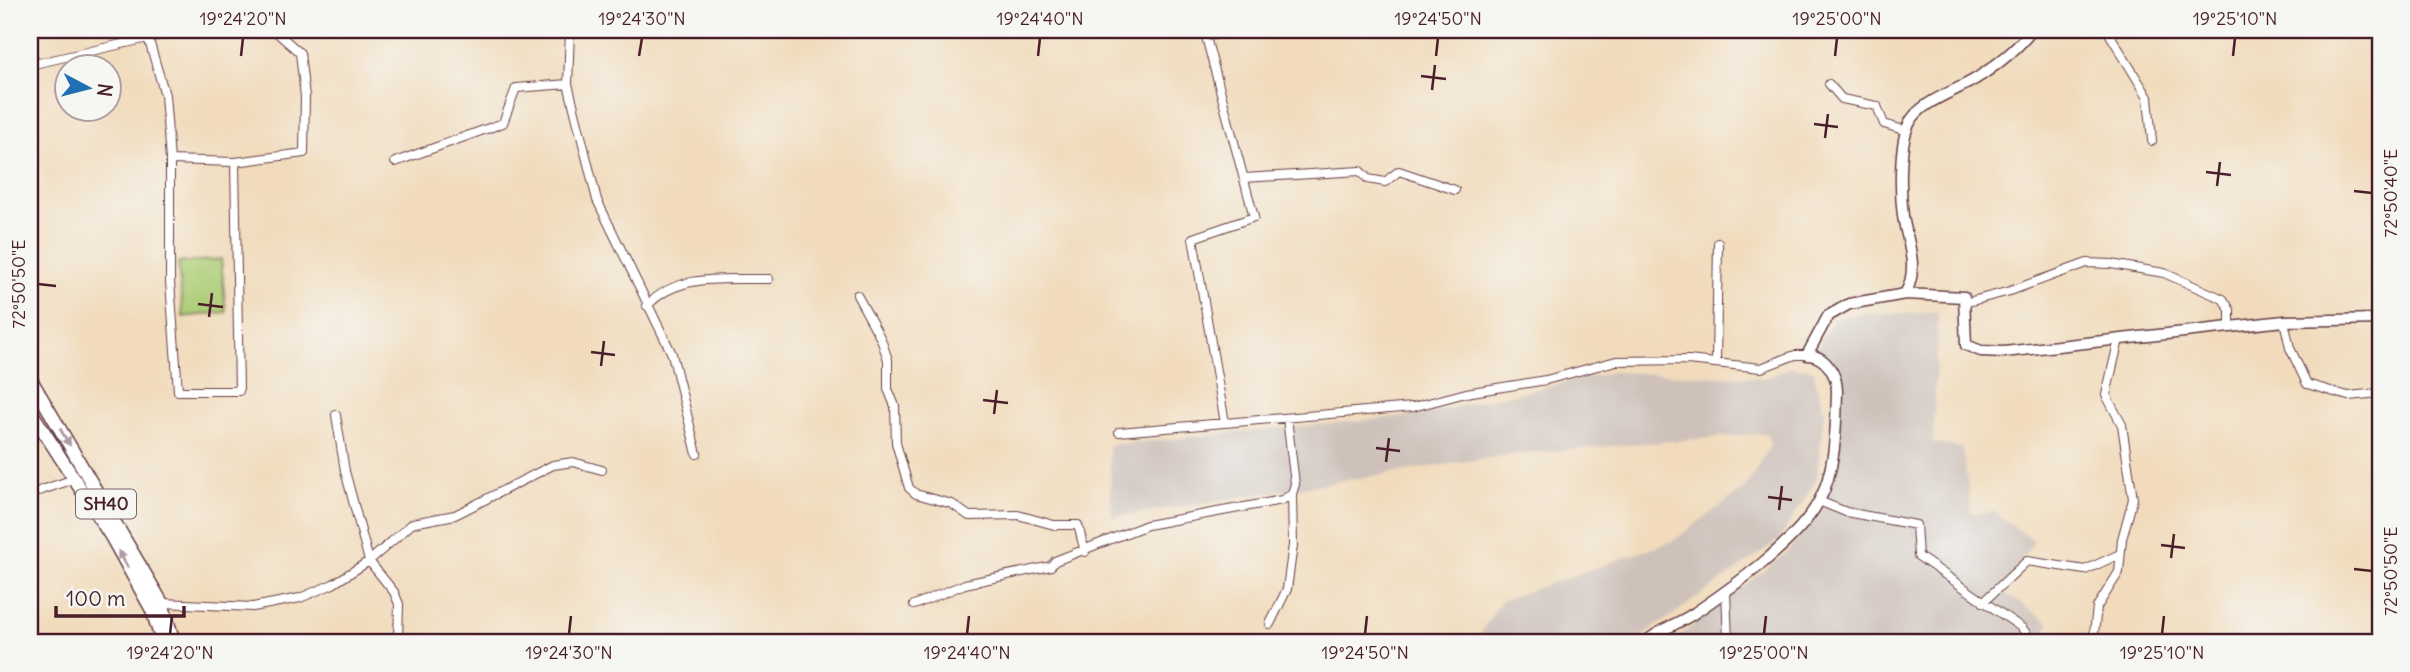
<svg xmlns="http://www.w3.org/2000/svg" width="2410" height="672" font-family="Delius,sans-serif">
<rect width="100%" height="100%" fill="#f6f6f2"/>
<filter id="ink" filterUnits="userSpaceOnUse"><feTurbulence type="fractalNoise" baseFrequency=".0143" numOctaves="2"/><feDisplacementMap in="SourceGraphic" scale="14" xChannelSelector="R" yChannelSelector="G"/><feConvolveMatrix kernelMatrix="1 2 1 2 8 2 1 2 1" color-interpolation-filters="sRGB"/></filter>
<filter id="wash" filterUnits="userSpaceOnUse"><feTurbulence type="fractalNoise" baseFrequency=".00686" numOctaves="4" result="noise"/><feDisplacementMap in="SourceGraphic" scale="28" xChannelSelector="R" yChannelSelector="G"/><feGaussianBlur stdDeviation="1.57" result="paint"/><feColorMatrix in="noise" values="0 0 0 0 0 0 0 0 0 0 0 0 0 0 0 0 0 1.4 0 .05"/><feComposite in="paint" operator="in"/></filter>
<g filter="url(#wash)">
<rect width="100%" height="100%" fill="#f1dbbc"/>
<path fill="#cec1ba" d="M1860,313H1938L1933,443L1963,448L1971,513L1994,512L2034,541L2002,591L2049,623L2042,642H1672L1784,555L1819,514L1834,469L1840,393L1826,357L1816,349L1833,320Z
M1793,367L1813,370L1824,411L1817,479L1779,540L1634,642H1460L1477,639L1501,601L1673,541L1745,488L1770,446L1767,433L1507,455L1112,517L1109,445L1419,415L1613,372L1766,378Z"/>
<path fill="#accd75" stroke="#7b7650" stroke-width="2" d="M221,259L226,312L183,317L178,263Z"/>
</g>
<g filter="url(#ink)">
<g fill="none" stroke-linecap="round" stroke-linejoin="round">
<g stroke="#633b41" stroke-width="10">
<path id="street" d="M570,30L568,84L597,200L672,354L697,454
M2107,30L2148,97L2152,141
M148,37L165,95L170,160V282L178,391H239L235,162L170,160
M30,48L35,62
M30,65L183,30
M1829,84L1842,99L1877,106L1884,124L1907,131
M235,162L304,153L305,97L300,53L274,30
M395,162L503,123L516,88L568,84
M1244,178L1360,171L1368,179L1385,182L1399,171L1455,190
M857,295L881,339L888,360V389L895,406L896,443L909,488L916,494L952,504L969,516L1018,515L1054,525H1078L1085,552
M1964,303L2010,291L2087,263L2111,264L2164,273L2223,299L2230,310V327
M647,306C678,272 726,280 769,279
M2284,321L2290,348L2307,384L2348,396L2380,393
M1716,363L1718,243
M336,415L345,471L369,561L394,592L399,604L398,642
M1225,423L1193,238L1254,217L1206,37L1234,30
M1119,432L1413,407L1466,393L1546,380L1616,361L1688,360L1761,368L1795,355H1807
M30,494L74,479
M1819,501L1846,512L1916,525L1918,556L2022,628L2028,636L2027,642
M1726,591L1728,642
M1983,602L2027,561L2085,570L2120,554
M162,603L253,607L300,598L333,584L369,561L413,523L455,515L553,465L573,462L602,470
M914,605L965,584L1051,566L1055,561L1147,525L1282,500L1292,494L1295,484L1287,418
M1270,624L1287,589L1293,545L1292,494
M2093,642L2097,607L2119,572L2122,539L2133,499L2122,425L2106,395L2119,339"/>
</g>
<g stroke="#633b41" stroke-width="13">
<path id="secondary" d="M1905,294L1964,297L1966,345L1981,351L2004,352L2284,321L2380,319
M1646,642C1659,629 1681,623 1696,612C1734,586 1797,542 1819,501C1836,470 1836,426 1837,391C1837,374 1825,355 1807,355L1828,316L1849,304L1905,294C1920,268 1907,242 1903,216C1900,193 1899,144 1909,124C1920,100 1959,91 1980,76C1998,64 2019,47 2032,30"/>
</g>
<g stroke="#633b41" stroke-width="15">
<path id="primary" d="M30,378L162,603L174,642
M30,410L112,538L152,610L162,642"/>
</g>
<use href="#street" stroke="#fff" stroke-width="8"/>
<use href="#secondary" stroke="#fff" stroke-width="10"/>
<use href="#primary" stroke="#fff" stroke-width="12"/>
</g>
<defs><path id="oneway-solid" d="M-6-.8H1V-3.2L6.5 0L1 3.2V.8H-6Z" transform="scale(1.75)"/></defs>
<g fill="#ae9aa0">
<use href="#oneway-solid" transform="translate(65 437) rotate(59)"/>
<use href="#oneway-solid" transform="translate(123 559) rotate(-119)"/>
</g>
</g>
<path fill="none" stroke="#4a1f2b" stroke-width="2.5" d="M241,56L243,38M639,56L642,38M1038,56L1040,38M1436,56L1438,38M1835,56L1837,38M2233,56L2235,38M1421,76L1446,79M1432,90L1435,65M1814,124L1838,127M1825,138L1828,114M2206,172L2231,175M2217,186L2220,162M2354,191L2372,193M38,284L56,286M198,304L223,307M209,317L212,293M591,352L615,355M601,366L604,341M983,400L1008,403M994,414L997,390M1376,448L1400,451M1386,462L1389,438M1768,497L1792,500M1779,510L1782,486M2161,545L2185,548M2171,558L2174,534M2354,569L2372,571M170,634L172,616M569,634L571,616M967,634L969,616M1365,634L1367,616M1764,634L1766,616M2162,634L2164,616"/>
<g text-anchor="middle" stroke-width="7" stroke-linejoin="round" paint-order="stroke">
<rect fill="#f6f6f2" stroke="#7e6067" stroke-width="2" x="76" y="489.5" width="60" height="29" rx="5"/>
<g font-size="18" font-weight="bold" fill="#4a1f2b">
<text x="106" y="510">SH40</text>
</g>
</g>
<rect width="2410" height="672" fill="none" stroke="#f6f6f2" stroke-width="77"/>
<g transform="translate(88 88) rotate(97)"><circle r="33" fill="#f6f6f2" stroke="#b1a0a2" stroke-width="2"/>
<path d="M0-5L12 26L0 18L-12 26Z" fill="#1f6fb2"/>
<text y="-10" font-size="19" font-weight="bold" text-anchor="middle" fill="#4a1f2b">N</text>
</g>
<path d="M56 606v10h128v-10" fill="none" stroke="#4a1f2b" stroke-width="3.5"/>
<text x="66" y="606" font-size="21" fill="#4a1f2b" stroke="#f6f6f2" stroke-width="5" paint-order="stroke">100 m</text>
<rect x="38" y="38" width="2334" height="596" fill="none" stroke="#4a1f2b" stroke-width="2.5"/>
<g font-size="18" text-anchor="middle" fill="#4a1f2b">
<text x="243" y="25">19°24'20"N</text>
<text x="642" y="25">19°24'30"N</text>
<text x="1040" y="25">19°24'40"N</text>
<text x="1438" y="25">19°24'50"N</text>
<text x="1837" y="25">19°25'00"N</text>
<text x="2235" y="25">19°25'10"N</text>
<text transform="translate(2391 193) rotate(-90)" y="6">72°50'40"E</text>
<text transform="translate(19 284) rotate(-90)" y="6">72°50'50"E</text>
<text transform="translate(2391 571) rotate(-90)" y="6">72°50'50"E</text>
<text x="170" y="659">19°24'20"N</text>
<text x="569" y="659">19°24'30"N</text>
<text x="967" y="659">19°24'40"N</text>
<text x="1365" y="659">19°24'50"N</text>
<text x="1764" y="659">19°25'00"N</text>
<text x="2162" y="659">19°25'10"N</text>
</g>
</svg>
